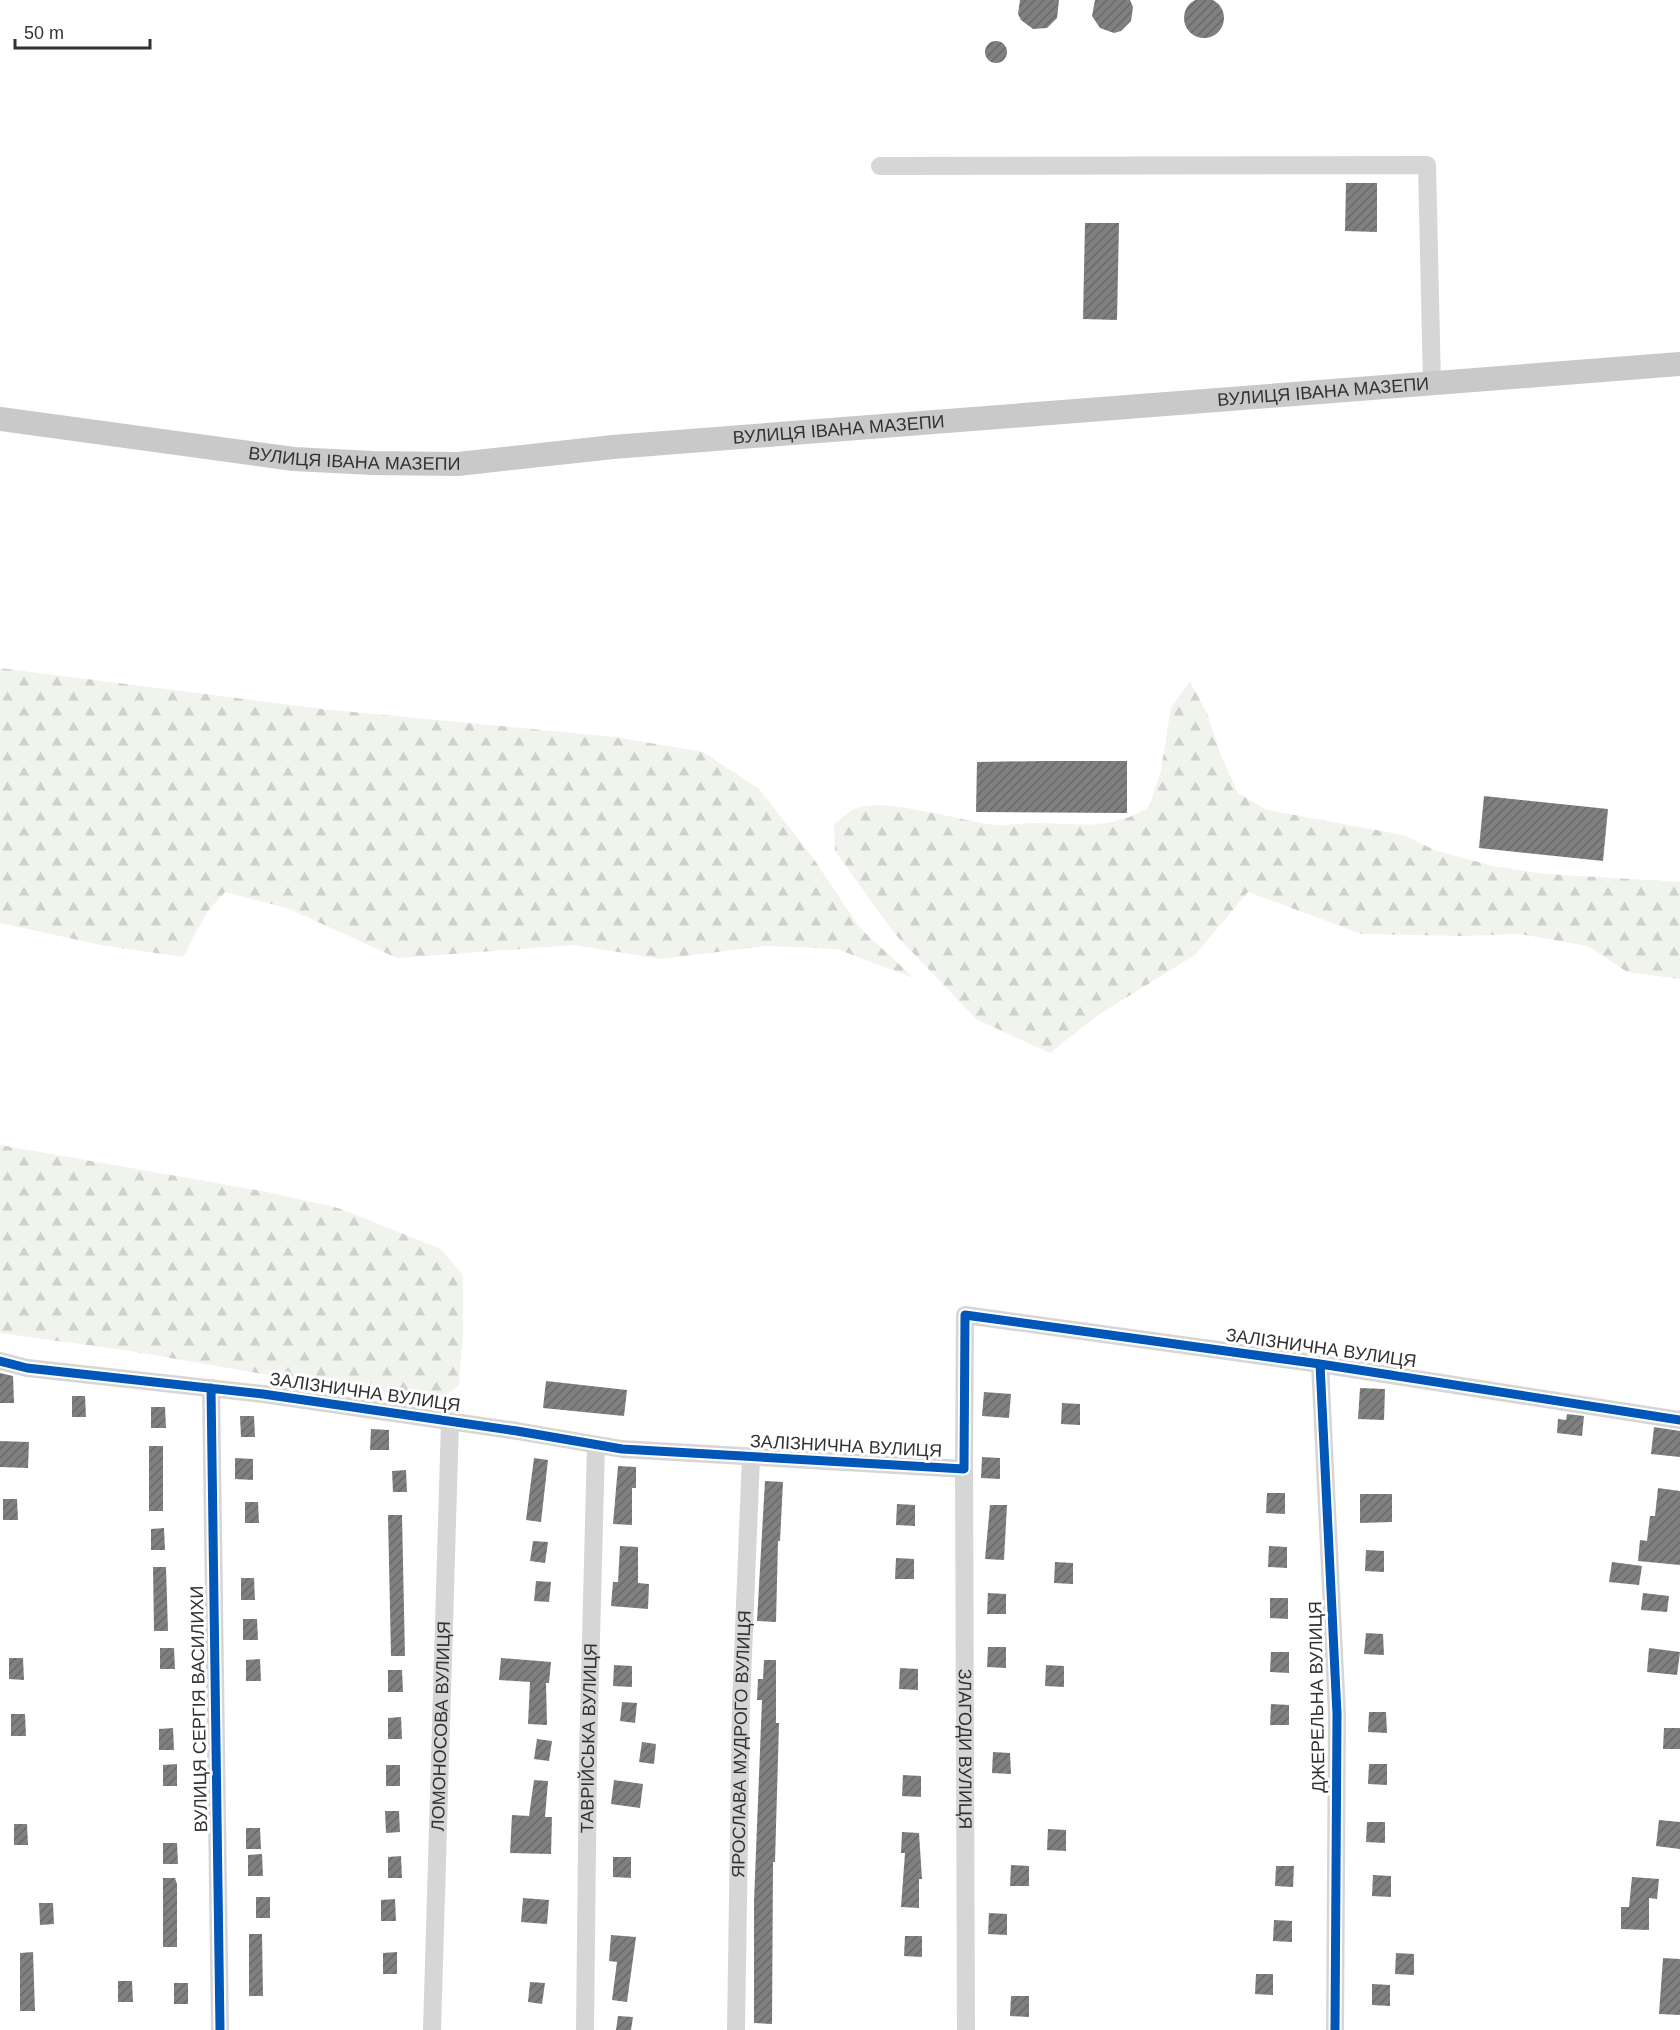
<svg xmlns="http://www.w3.org/2000/svg" width="1680" height="2030" font-family="Helvetica,sans-serif">
<defs>
<pattern id="forest-firs" width="22" height="20" patternUnits="userSpaceOnUse" patternTransform="scale(1.5)"><rect width="22" height="20" fill="#f1f3ed"/><path d="M5 1l3.5 6h-7zM16 11l3.5 6h-7z" fill="#cfd1cc"/></pattern>
<pattern id="building-hatch" width="6" height="6" patternUnits="userSpaceOnUse" patternTransform="scale(1.5)"><rect width="6" height="6" fill="#808080"/><path d="M-1 1l2-2M0 6l6-6M5 7l2-2" fill="none" stroke="#696969"/></pattern>
</defs>
<rect width="100%" height="100%" fill="#fff"/>
<path fill="url(#forest-firs)" d="M0,668L322,709L614,737L703,752L759,789L813,858L860,928L914,978L837,949L767,946L661,959L575,945L397,958L287,908L225,892L207,912L183,957L101,945L0,923Z
M1190,682L1207,713L1220,753L1238,793L1267,810L1403,835L1437,851L1493,866L1546,874L1680,882V979L1627,972L1588,946L1519,934L1464,936L1362,934L1248,892L1195,955L1098,1015L1050,1053L976,1019L895,934L835,851L834,824C840,820 846,814 852,810C883,795 960,822 997,825C1009,826 1021,823 1033,823C1077,823 1109,832 1149,807L1161,771L1171,707Z
M0,1145L267,1192L338,1208L441,1249L463,1275V1331L459,1385L436,1404L124,1350L0,1333Z"/>
<path fill="url(#building-hatch)" d="M1184 18a20 20 0 1 1 40 0a20 20 0 1 1-40 0Z
M1020,0H1059L1057,18L1047,28L1033,29L1021,20L1018,14Z
M1095,0H1130L1133,7L1131,21L1121,31L1114,33L1100,28L1092,16Z
M985 52a11 11 0 1 1 22 0a11 11 0 1 1-22 0Z
M1346,183H1377V232L1345,231Z
M1085,223H1119L1117,320L1083,319Z
M1042,761H1127V813L976,812L977,762Z
M1484,796L1608,809L1603,861L1479,848Z
M0,1373L13,1376L14,1403H0Z
M546,1381L627,1390L624,1416L543,1408Z
M1360,1388L1385,1389L1384,1420L1358,1419Z
M984,1392L1011,1394L1009,1418L982,1416Z
M72,1396H85L86,1417H72Z
M1062,1403L1080,1404V1425L1061,1424Z
M151,1407H165L166,1428H151Z
M1567,1414L1584,1416L1582,1436L1557,1433L1558,1419L1566,1420Z
M240,1416H254L255,1437H241Z
M1654,1427L1680,1431V1457L1651,1454Z
M371,1429L389,1430V1450H370Z
M0,1441L29,1442L28,1468L0,1467Z
M149,1446H163V1511H149Z
M982,1457L1000,1458V1479L981,1478Z
M235,1458L253,1459V1480L235,1479Z
M534,1458L548,1460L541,1522L526,1520Z
M618,1466L636,1467V1488H632V1525L613,1524Z
M406,1470L407,1492H393L392,1471Z
M765,1481L783,1482L780,1541H778L776,1622L757,1621Z
M1658,1488L1680,1491V1565L1638,1561L1640,1540L1647,1541L1650,1516H1655Z
M1267,1493H1285V1514L1266,1513Z
M1360,1494H1392V1522L1360,1523Z
M3,1499H17L18,1520H3Z
M245,1502H258L259,1523H245Z
M897,1504L915,1505V1526L896,1525Z
M990,1505H1007L1004,1560L985,1559Z
M388,1515H402L405,1656H391Z
M164,1528L165,1550H151V1529Z
M533,1541L548,1542L545,1563L530,1561Z
M620,1546L638,1547V1583L649,1584L648,1609L611,1606L613,1582H618Z
M1269,1546L1287,1547V1568L1268,1567Z
M1366,1550L1384,1551V1572L1365,1571Z
M896,1558L914,1559V1579H895Z
M1055,1562L1073,1563V1584L1054,1583Z
M1612,1562L1642,1566L1639,1585L1609,1582Z
M153,1567H166L168,1631H154Z
M241,1578H254L255,1600H241Z
M536,1581L551,1582L549,1602L534,1601Z
M988,1593L1006,1594V1614H987Z
M1643,1593L1669,1596L1667,1612L1641,1610Z
M1270,1598H1288V1619L1270,1618Z
M243,1619H257L258,1640H243Z
M1366,1633L1383,1634L1384,1655L1364,1654Z
M988,1647H1006V1668L987,1667Z
M160,1648H174L175,1669H160Z
M1649,1648L1680,1652L1677,1675L1647,1672Z
M1271,1652H1289V1673L1270,1672Z
M9,1658H23L24,1680L9,1679Z
M501,1658L551,1662L549,1683H546L547,1725L528,1724L530,1682L499,1680Z
M260,1659L261,1681H246V1660Z
M764,1660H776V1723H779L775,1862H773L772,2024L754,2023V1902L762,1700H757L758,1679H763Z
M614,1665L632,1666V1687L613,1686Z
M1046,1665L1064,1666V1687L1045,1686Z
M900,1668L918,1669V1690L899,1689Z
M388,1670H402L403,1692H388Z
M622,1702L637,1703L635,1723L620,1721Z
M1271,1704L1289,1705V1725H1270Z
M1369,1712H1386L1387,1733L1368,1732Z
M11,1714H25L26,1736H11Z
M401,1717L402,1739H388V1718Z
M173,1728L174,1750H159V1729Z
M1664,1728H1680V1749H1663Z
M537,1739L552,1741L549,1761L534,1759Z
M642,1742L656,1744L654,1764L639,1762Z
M993,1752L1010,1753L1011,1774L992,1773Z
M177,1764V1786H163V1765Z
M1369,1764H1387V1785L1368,1784Z
M386,1765H400V1786H386Z
M903,1775L921,1776V1797L902,1796Z
M534,1780L548,1781L545,1817H552L551,1854L510,1853L512,1815L529,1816Z
M614,1780L643,1784L640,1808L611,1804Z
M385,1811H399L400,1832L386,1833Z
M1659,1820L1680,1822V1849L1656,1846Z
M1367,1822H1385V1843L1366,1842Z
M14,1824H27L28,1845H14Z
M246,1828H260L261,1849H246Z
M1048,1829L1066,1830V1851L1047,1850Z
M902,1832L919,1833L922,1879H919V1908L901,1907L905,1853H901Z
M163,1843H177L178,1864H163Z
M262,1854L263,1876H248V1855Z
M401,1856L402,1878H388V1857Z
M613,1857H631V1878L613,1877Z
M1011,1865L1029,1866V1886H1010Z
M1276,1866H1294L1293,1887L1275,1886Z
M1373,1875L1391,1876V1897L1372,1896Z
M1632,1877L1659,1879L1657,1899L1649,1898V1930L1621,1929V1907H1629Z
M163,1878H175L177,1884V1947H163Z
M256,1897H270V1918H256Z
M523,1898L549,1900L547,1924L521,1922Z
M395,1899L396,1921H381V1900Z
M39,1903H53L54,1924L40,1925Z
M989,1913L1007,1914V1935L988,1934Z
M1274,1920L1292,1921V1942L1273,1941Z
M249,1934H262L263,1996H249Z
M611,1935L636,1937L627,2002L612,2000L617,1962L609,1961Z
M905,1936H922V1957L904,1956Z
M33,1952L35,2011H20V1953Z
M397,1952V1974H383V1953Z
M1396,1953L1414,1954V1975L1395,1974Z
M1663,1958L1680,1959V2015L1659,2014Z
M1256,1974H1273V1995L1255,1994Z
M118,1981H132L133,2002H118Z
M530,1982L545,1983L542,2004L528,2002Z
M174,1983H188V2004H174Z
M1372,1984L1390,1985V2006L1372,2005Z
M1011,1996H1029V2017L1010,2016Z
M618,2016L633,2017L631,2030H616Z"/>
<g fill="none" stroke-linecap="round" stroke-linejoin="round">
<g stroke="#d6d6d6" stroke-width="18">
<path d="M880,166L1427,165L1432,384"/>
<path d="M0,1361L27,1368L263,1394L517,1431L622,1449L964,1469L965,1315L1320,1364L1680,1420"/>
<path d="M1320,1364L1337,1714L1335,2030"/>
<path d="M211,1388L220,2030"/>
<path id="s1" d="M964,1469L966,2030"/>
<path id="s2" d="M432,2030L450,1421"/>
<path id="s3" d="M585,2030L588,1755L596,1445"/>
<path id="s4" d="M736,2030L741,1704L751,1457"/>
</g>
<path stroke="#c9c9c9" stroke-width="24" id="s5" d="M0,419L294,459L373,463L458,464L613,447L1680,364"/>
<g stroke="#fff" stroke-width="13">
<path id="cycleway" d="M0,1361L27,1368L263,1394L517,1431L622,1449L964,1469L965,1315L1320,1364L1680,1420
M1320,1364L1337,1714L1335,2030
M211,1388L220,2030"/>
</g>
<use href="#cycleway" stroke="#0057b8" stroke-width="9"/>
</g>
<g text-anchor="middle" stroke-width="6" stroke-linejoin="round" paint-order="stroke">
<g font-size="18" fill="#323232" stroke="#fff">
<text dy="6" stroke="none"><textPath href="#s5" startOffset="1329">ВУЛИЦЯ ІВАНА МАЗЕПИ</textPath></text>
<text dy="6" stroke="none"><textPath href="#s5" startOffset="843">ВУЛИЦЯ ІВАНА МАЗЕПИ</textPath></text>
<text dy="6" stroke="none"><textPath href="#s5" startOffset="357">ВУЛИЦЯ ІВАНА МАЗЕПИ</textPath></text>
<text transform="translate(1321 1348) rotate(8)" y="6">ЗАЛІЗНИЧНА ВУЛИЦЯ</text>
<text transform="translate(365 1392) rotate(8)" y="6">ЗАЛІЗНИЧНА ВУЛИЦЯ</text>
<text transform="translate(846 1446) rotate(3)" y="6">ЗАЛІЗНИЧНА ВУЛИЦЯ</text>
<text transform="translate(1317 1697) rotate(-91)" y="6">ДЖЕРЕЛЬНА ВУЛИЦЯ</text>
<text transform="translate(199 1709) rotate(-91)" y="6">ВУЛИЦЯ СЕРГІЯ ВАСИЛИХИ</text>
<text dy="6" stroke="none"><textPath href="#s2" startOffset="304">ЛОМОНОСОВА ВУЛИЦЯ</textPath></text>
<text dy="6" stroke="none"><textPath href="#s3" startOffset="292">ТАВРІЙСЬКА ВУЛИЦЯ</textPath></text>
<text dy="6" stroke="none"><textPath href="#s4" startOffset="286">ЯРОСЛАВА МУДРОГО ВУЛИЦЯ</textPath></text>
<text dy="6" stroke="none"><textPath href="#s1" startOffset="280">ЗЛАГОДИ ВУЛИЦЯ</textPath></text>
</g>
</g>
<path d="M15 39v9h135v-9" fill="none" stroke="#323232" stroke-width="3"/>
<text x="24" y="39" font-size="18" fill="#323232" stroke="#ffffff" stroke-width="4.5" paint-order="stroke">50 m</text>
</svg>
